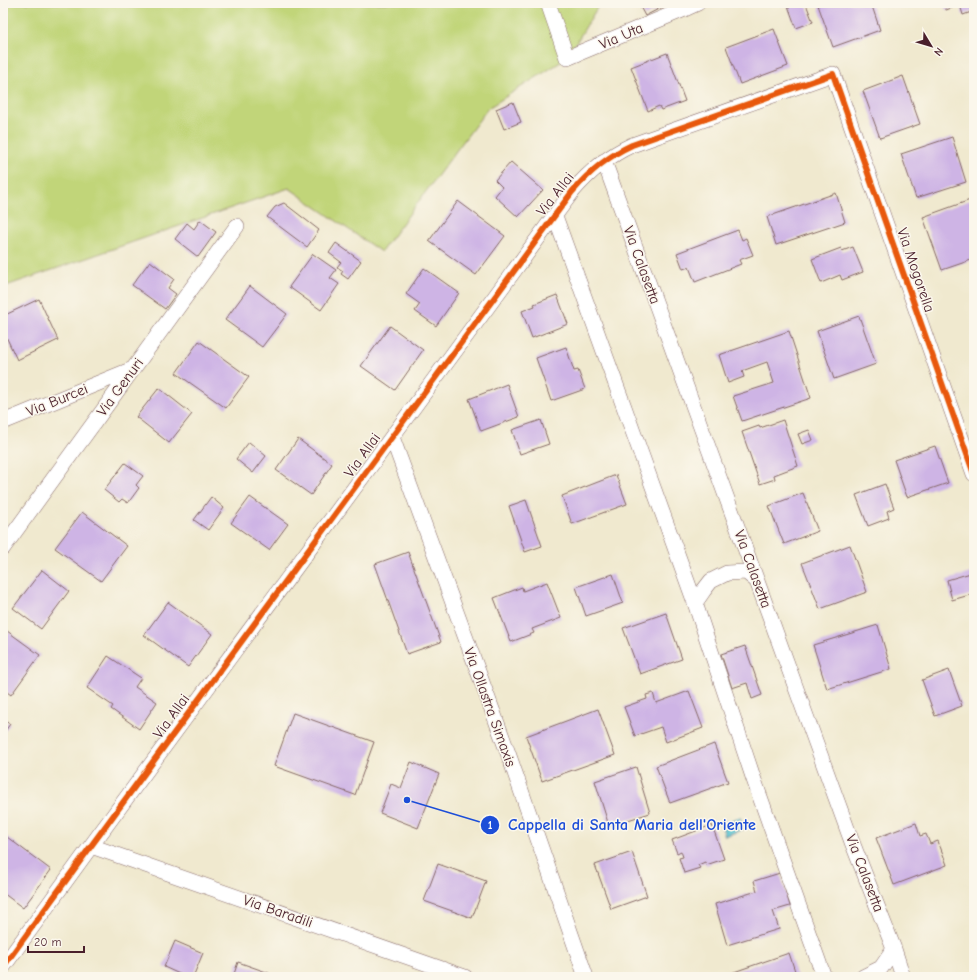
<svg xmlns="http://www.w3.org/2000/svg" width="977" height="980" font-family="'Comic Neue',sans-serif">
<rect width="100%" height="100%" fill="#fbf7ec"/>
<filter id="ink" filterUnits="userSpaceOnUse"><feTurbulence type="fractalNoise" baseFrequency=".025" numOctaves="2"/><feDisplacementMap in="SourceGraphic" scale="8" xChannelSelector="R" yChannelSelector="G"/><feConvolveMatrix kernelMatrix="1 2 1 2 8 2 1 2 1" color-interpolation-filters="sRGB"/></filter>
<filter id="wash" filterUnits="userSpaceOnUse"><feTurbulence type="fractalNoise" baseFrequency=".012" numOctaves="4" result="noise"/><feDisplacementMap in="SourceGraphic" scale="16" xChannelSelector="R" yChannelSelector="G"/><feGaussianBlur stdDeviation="0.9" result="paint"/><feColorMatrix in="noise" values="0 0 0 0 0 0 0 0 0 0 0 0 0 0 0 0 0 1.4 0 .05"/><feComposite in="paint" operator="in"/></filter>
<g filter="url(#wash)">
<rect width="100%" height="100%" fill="#f0e9cf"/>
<path fill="#c1d579" stroke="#867a52" d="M3,3H600L567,58L488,108L381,252L289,188L3,287Z"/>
<path fill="#55c1cf" stroke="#50707d" d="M740,817L744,829L725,836L721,824Z"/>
<g id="blocks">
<path fill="#ceb4e5" d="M638,3H670L645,16Z
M787,3H809L806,4L813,22L796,28Z
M825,3H871L880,30L833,47L818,5Z
M944,3H974V11L963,15L960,5L946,10Z
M774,29L788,66L740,84L726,47Z
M667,53L685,101L661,110L659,106L648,111L631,67Z
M903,76L920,124L880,138L863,91Z
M513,102L521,122L504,129L496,109Z
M952,137L966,182L916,198L901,154Z
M511,162L543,190L518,217L495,196L502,187L495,180Z
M836,193L845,222L776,245L767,217Z
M973,199L974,202V259L942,270L923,217Z
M458,201L505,236L476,275L429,241Z
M284,203L319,230L307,247L267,217L275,207Z
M200,220L216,232L198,257L175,239L187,223L194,229Z
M738,230L742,240L746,238L753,255L739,260L741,264L695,282L689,267L683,269L677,253Z
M336,243L361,261L348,279L341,274L343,271L337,267L341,262L329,253Z
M853,247L863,272L842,280L840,275L821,283L812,259L841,248L842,251Z
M313,254L336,270L330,278L339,284L321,310L289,287Z
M150,261L174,279L168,288L176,294L165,309L132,285Z
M424,268L459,293L436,326L415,311L420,304L406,294Z
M250,286L287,314L262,347L225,320Z
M557,295L568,324L532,338L522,311L535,306L534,304Z
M39,299L58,340L17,360L3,330V316Z
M859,316L876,364L834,379L817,331Z
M390,326L423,350L395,390L361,366Z
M789,331L811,398L742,421L733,396L774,383L767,362L742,371L744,377L728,383L719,355Z
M199,341L249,377L226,408L176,373Z
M566,347L574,371L578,370L585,389L551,401L536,358Z
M507,384L519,417L481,431L469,399Z
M159,388L192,414L169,443L136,417Z
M541,420L549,444L520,454L512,430Z
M783,420L798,466L774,475L775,479L760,484L742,432L759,426L760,428Z
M809,430L813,440L802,444L798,434Z
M298,439L332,464L311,495L276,470Z
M249,442L266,456L253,473L236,459Z
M935,446L948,483L907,497L894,460Z
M125,463L143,476L136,485L139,488L128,503L122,499L119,502L104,490Z
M616,475L627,504L572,524L562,496Z
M885,484L894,508L887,511L889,518L868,526L856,495Z
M803,493L818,531L784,544L769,506Z
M211,497L224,508L208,530L194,520Z
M250,497L288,524L269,550L231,523Z
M526,500L542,546L525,552L509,506Z
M82,512L127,546L101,581L55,548Z
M850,545L867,592L820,609L802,563Z
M408,552L441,642L407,654L375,564Z
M42,570L69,591L41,629L13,608Z
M974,572V586L971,587L973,594L952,600L947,580Z
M613,574L623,603L586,616L576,587Z
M547,582L561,618L532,629L534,633L511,642L494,598L522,587L523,591Z
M168,602L212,634L188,667L144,635Z
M666,613L682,659L640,674L623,628Z
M878,625L891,669L827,689L813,645Z
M3,628L40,655L11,695L3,689Z
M745,646L762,695L752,699L747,683L732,688L721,654Z
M108,656L141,678L135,687L157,702L139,729L111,709L113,706L87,688Z
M949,670L962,706L935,716L922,680Z
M689,691L703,728L666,742L661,727L635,736L624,707L647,699L646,695L653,693L656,703Z
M598,709L615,755L542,781L526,736Z
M293,713L374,742L355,795L274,766Z
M3,720L10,724L3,734Z
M714,744L728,782L670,803L656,766Z
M411,762L439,774L418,828L380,813L391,784L401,788Z
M636,767L650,813L609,826L595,781Z
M916,823L920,836L926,834L930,844L938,841L947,865L894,885L876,838Z
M712,825L724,859L706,865L705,862L698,865L700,868L684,873L679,858L683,857L681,851L677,853L672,840Z
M3,834L51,870L23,908L3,893Z
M632,852L647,896L611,909L595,865Z
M438,864L486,881L472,918L424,901Z
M780,873L790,906L773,911L779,929L727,945L715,904L757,891L754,881Z
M175,941L203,953L193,977H186L164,967Z
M789,953L797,977H733L731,973Z
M238,962L269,973L268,977H233Z"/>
</g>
</g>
<g filter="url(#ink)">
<use href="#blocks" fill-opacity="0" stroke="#846664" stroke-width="1"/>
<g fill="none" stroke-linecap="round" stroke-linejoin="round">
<g stroke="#846664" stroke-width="16">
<path id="minor" d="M548,3L567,58L687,8L698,3
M604,161L852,842L894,949L903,977
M555,216L695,603L753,777L824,977
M3,422L133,369
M392,437L508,753L586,977
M3,548L237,226
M695,603L704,590L711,581L727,573L746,572L757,581
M91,846L465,977
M3,967L91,846L572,192C589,172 608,156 632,145L833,74L974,474
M863,977L881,968L894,949"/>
</g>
<use href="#minor" stroke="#fff" stroke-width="15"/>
<g stroke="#fbf7ec" stroke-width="8">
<path id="cycleway" d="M3,967L91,846L572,192C589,172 608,156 632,145L833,74L974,474"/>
</g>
<use href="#cycleway" stroke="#e8590c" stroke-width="6"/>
</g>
</g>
<g text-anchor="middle" stroke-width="3" stroke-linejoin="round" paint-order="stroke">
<g font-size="15" fill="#4a1f2b" stroke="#fbf7ec">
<text transform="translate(621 36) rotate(-23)" y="5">Via Uta</text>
<text transform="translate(555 194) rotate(-52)" y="5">Via Allai</text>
<text transform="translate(642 265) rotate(70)" y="5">Via Calasetta</text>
<text transform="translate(916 270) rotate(71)" y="5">Via Mogorella</text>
<text transform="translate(120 387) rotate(-54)" y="5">Via Genuri</text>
<text transform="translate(57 400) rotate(-22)" y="5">Via Burcei</text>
<text transform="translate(362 455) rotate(-54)" y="5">Via Allai</text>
<text transform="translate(753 569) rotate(70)" y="5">Via Calasetta</text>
<text transform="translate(490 707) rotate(70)" y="5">Via Ollastra Simaxis</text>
<text transform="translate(171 716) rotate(-54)" y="5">Via Allai</text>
<text transform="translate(865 873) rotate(69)" y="5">Via Calasetta</text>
<text transform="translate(278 911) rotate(19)" y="5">Via Baradili</text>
</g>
</g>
<path fill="none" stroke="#1d4ed8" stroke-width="1.5" d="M407 800L490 825"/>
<g fill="#1d4ed8" stroke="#fbf7ec" stroke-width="1.5">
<circle cx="407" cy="800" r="4"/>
<circle cx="490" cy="825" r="10"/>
</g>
<g font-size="12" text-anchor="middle" font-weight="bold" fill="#fff">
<text x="490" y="829">1</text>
</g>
<g font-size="16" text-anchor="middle" font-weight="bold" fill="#1d4ed8" stroke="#fbf7ec" stroke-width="3" stroke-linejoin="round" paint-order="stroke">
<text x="632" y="830">Cappella di Santa Maria dell'Oriente</text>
</g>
<rect width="977" height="980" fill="none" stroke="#fbf7ec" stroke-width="16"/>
<g transform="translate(931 46) rotate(128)" stroke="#fbf7ec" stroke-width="3" paint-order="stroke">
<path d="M0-3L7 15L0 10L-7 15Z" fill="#4a1f2b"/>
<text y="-6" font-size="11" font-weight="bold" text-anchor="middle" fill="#4a1f2b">N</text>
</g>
<path d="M28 946v6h56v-6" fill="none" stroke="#4a1f2b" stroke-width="2"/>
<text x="34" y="946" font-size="12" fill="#4a1f2b" stroke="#fbf7ec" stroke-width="3" paint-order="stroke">20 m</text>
</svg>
